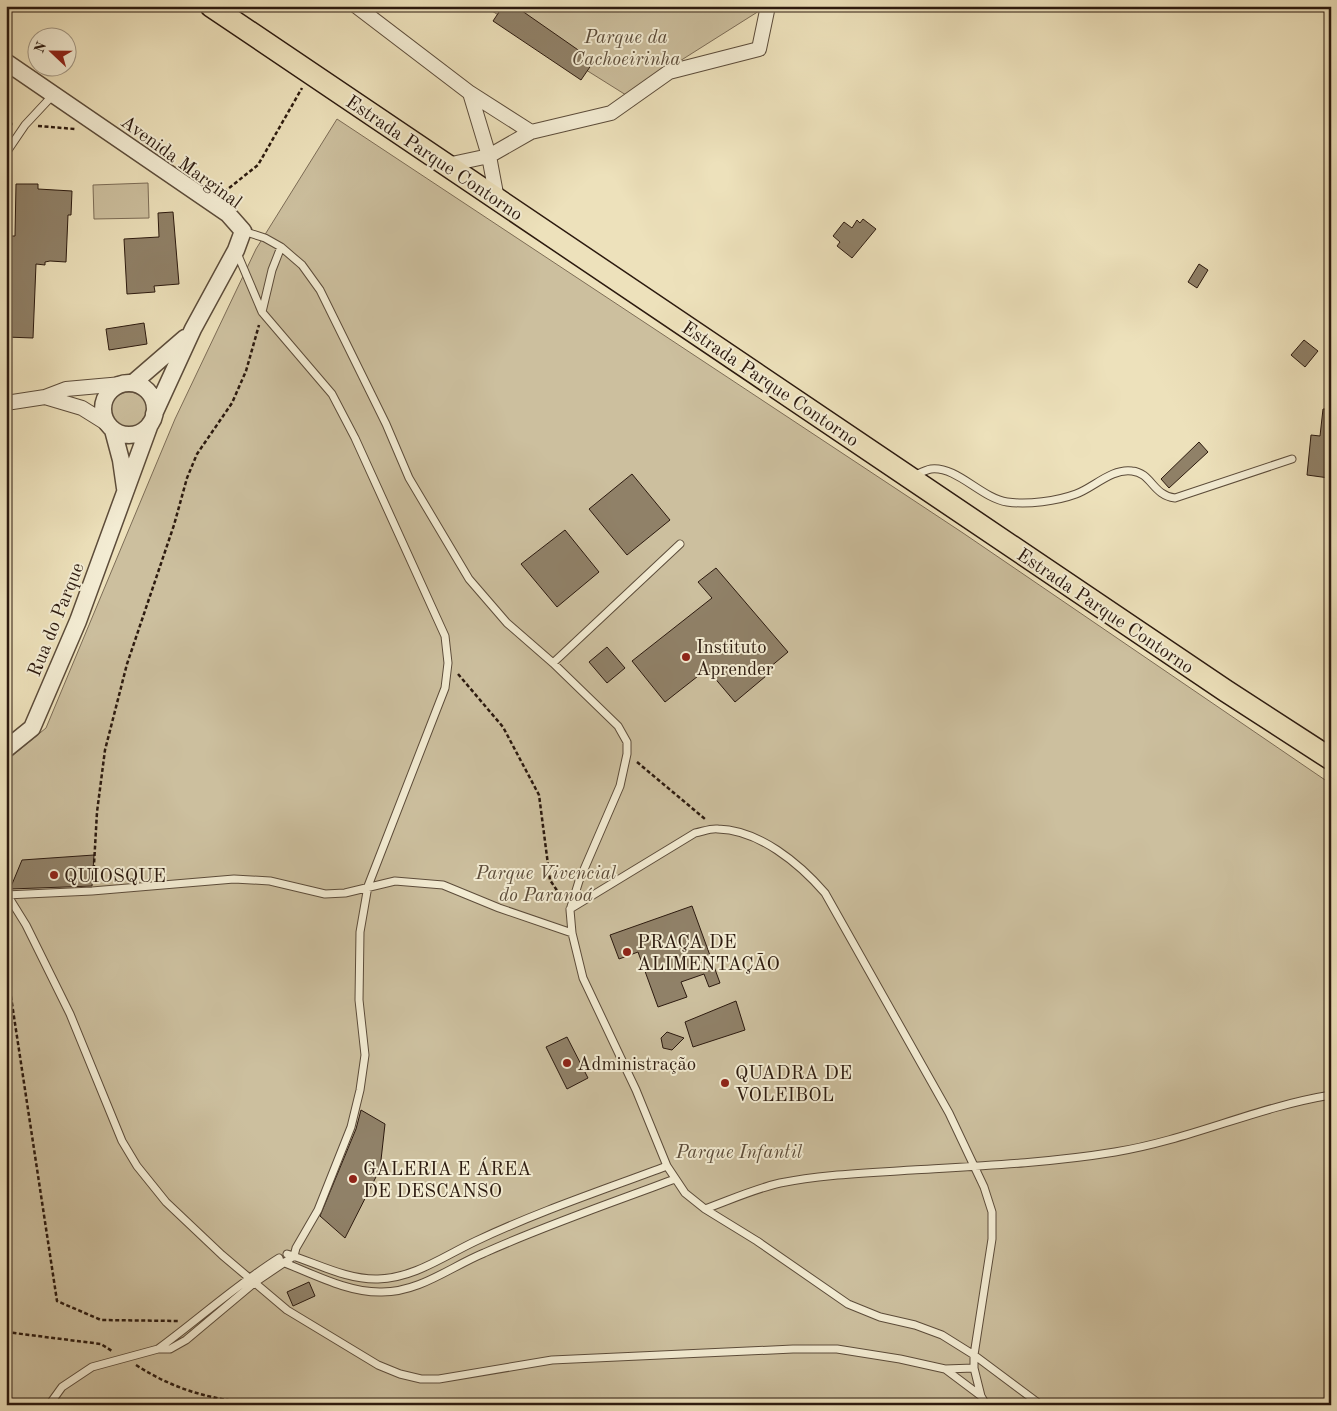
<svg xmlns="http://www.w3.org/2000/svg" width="1337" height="1411" font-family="'Old Standard TT',serif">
<rect width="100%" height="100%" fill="#ede1bb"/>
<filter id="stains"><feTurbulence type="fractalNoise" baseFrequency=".004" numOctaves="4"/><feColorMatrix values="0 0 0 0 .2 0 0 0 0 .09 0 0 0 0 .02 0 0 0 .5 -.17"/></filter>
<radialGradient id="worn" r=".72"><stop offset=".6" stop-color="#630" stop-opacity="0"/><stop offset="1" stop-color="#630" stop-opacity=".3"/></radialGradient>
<path fill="#ccbf9e" stroke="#7c6c56" d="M484,6H767L626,95Z
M337,119L963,533L1331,784V1405H6V761L46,728L175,419L256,249Z
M148,183L149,218L94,219L93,185Z
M111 410a18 18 0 1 1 36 0a18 18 0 1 1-36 0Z"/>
<path fill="#908168" stroke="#2c1a0f" d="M503,6H515L594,61L581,80L493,21Z
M16,184H38V189L72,191L71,215H68L66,262L50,261L45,262V265L36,264L33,338L6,337L8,236H15Z
M173,212L179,284L154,286L155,292L127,294L124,239L159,237L158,213Z
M863,219L876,229L852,258L837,246L840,242L833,236L844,222L852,228L857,220L860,223Z
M1199,264L1208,270L1197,288L1188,282Z
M144,323L147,344L109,350L106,329Z
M1304,340L1318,351L1305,367L1291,355Z
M1323,409H1331L1329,478L1307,475L1311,435L1320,436Z
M1199,442L1208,452L1169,488L1161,479Z
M632,474L670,520L627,555L589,509Z
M565,530L599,572L557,607L521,564Z
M716,568L788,652L763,673L766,676L735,702L707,669L665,702L632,661L712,598L698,582Z
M607,647L625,668L607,683L589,662Z
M94,855L92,886L10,889L22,860Z
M692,906L720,983L709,987L704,974L681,982L687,997L658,1007L638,952L619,959L610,935Z
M736,1001L745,1030L693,1047L685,1022Z
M667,1032L684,1038L672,1050L663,1048L661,1038Z
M567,1037L588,1078L567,1089L546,1047Z
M361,1110L385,1124L380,1169L345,1238L320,1216L356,1129Z
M309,1282L315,1296L293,1306L287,1292Z"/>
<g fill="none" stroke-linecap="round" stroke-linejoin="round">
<g stroke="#5c4c3a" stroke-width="9">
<path id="service" d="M6,153L25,125L53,95
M243,231L265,238L281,247L302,265L320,290L386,424L409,478L469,579L507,623L553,663L618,726L627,742V754L620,786L579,881L570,910L572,933L583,978L636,1090L667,1166L685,1193L705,1209L757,1241L848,1304L880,1317L915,1325L942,1335L974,1355L1041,1405
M237,253L262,312
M913,476C918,474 925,470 931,469C957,466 981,498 1007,502C1028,505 1057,501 1076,494C1093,488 1112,468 1132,471C1152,473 1152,495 1175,498L1292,459
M553,663L680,544
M6,895L92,891L234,879L270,881L325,894L345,893L395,881L443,885L499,908L572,933
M8,896L26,925L70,1014L122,1141L137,1166L166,1202L222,1255L287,1310L378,1365L400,1374L421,1379H439L552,1360L793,1349H837L900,1359L945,1369L981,1396L986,1405
M570,909L695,833C702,832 710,828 718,829C759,830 799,863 825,893L949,1113L984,1187L992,1212V1239L974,1355V1368L981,1396
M705,1209C730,1200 754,1189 780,1183C824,1174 868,1173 912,1170C980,1166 1048,1163 1115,1152C1189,1140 1257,1107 1331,1095
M287,1254C316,1263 347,1280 378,1279C414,1278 444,1256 476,1241C537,1212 603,1190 667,1166
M277,1260C310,1272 346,1293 382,1292C420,1292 450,1267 484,1253C546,1225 611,1203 675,1179
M158,1349C199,1319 236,1285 279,1258
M945,1369L974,1368
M49,1405L62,1387L92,1367L158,1349H170L186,1340L254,1283L294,1256L296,1248L318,1210L351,1127L360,1090L365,1055L359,1000L360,932L368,886L445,688L448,663L445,636L355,438L332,394L262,312L272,270L281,247"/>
</g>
<g stroke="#5c4c3a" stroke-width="16">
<path id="minor" d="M356,6L470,93L531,132
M470,93L489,156L497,199
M447,165L489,156L531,132L611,113L669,72L759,49L768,6
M45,397L82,408L106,423
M6,403L45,397L66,389L122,384"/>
</g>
<g stroke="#5c4c3a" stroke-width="19">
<path id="tertiary" d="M6,62L228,214L243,231L236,250L193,329L154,414
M103 409a26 26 0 1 1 52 0a26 26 0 1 1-52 0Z
M133,383L185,338
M113,430L121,460L125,488
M6,749L32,728L78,621L150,424"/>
</g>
<g stroke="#2c1a0f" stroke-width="24">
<path id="primary" d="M211,6L1226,691L1331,759"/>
</g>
<path stroke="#2c1a0f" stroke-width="2.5" stroke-dasharray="4 2.5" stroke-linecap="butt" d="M6,124H13
M38,126L75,129
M224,192L258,165L302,88
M458,674L503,727L539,795L550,880L562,898
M637,762L705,819
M93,882L97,812L105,750L127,664L174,525L187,478L197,454L232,403L246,371L259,325
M6,927L11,920
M6,964L57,1301L101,1320L178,1321
M6,1332L101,1344L112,1351
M136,1365C178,1392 215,1400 265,1405
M213,1399L220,1405"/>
<use href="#service" stroke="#f3ecd3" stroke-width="7"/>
<use href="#minor" stroke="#f3ecd3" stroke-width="14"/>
<use href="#tertiary" stroke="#f3ecd3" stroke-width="16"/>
<use href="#primary" stroke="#ede1bb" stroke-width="21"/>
</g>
<g fill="#8f2418" stroke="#f3ecd3" stroke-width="2">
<circle cx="686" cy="657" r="5"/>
<circle cx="54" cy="875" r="5"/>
<circle cx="627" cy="952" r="5"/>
<circle cx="567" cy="1063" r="5"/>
<circle cx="725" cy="1083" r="5"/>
<circle cx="353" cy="1179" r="5"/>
</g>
<g text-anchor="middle" stroke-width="4" stroke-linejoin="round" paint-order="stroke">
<g font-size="19" font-style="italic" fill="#5c4c3a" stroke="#f3ecd3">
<text x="626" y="43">Parque da<tspan x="626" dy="22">Cachoeirinha</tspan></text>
<text x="546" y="879">Parque Vivencial<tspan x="546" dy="22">do Paranoá</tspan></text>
<text x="739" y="1158">Parque Infantil</text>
</g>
<g font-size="19" fill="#2c1a0f" stroke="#f3ecd3">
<text transform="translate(435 157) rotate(34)" y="7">Estrada Parque Contorno</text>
<text transform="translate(182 161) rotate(36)" y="7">Avenida Marginal</text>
<text transform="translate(771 383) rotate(34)" y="7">Estrada Parque Contorno</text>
<text transform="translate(1106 610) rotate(34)" y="7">Estrada Parque Contorno</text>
<text transform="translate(55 619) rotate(-68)" y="7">Rua do Parque</text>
</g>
<g font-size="19" fill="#2c1a0f" stroke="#f3ecd3" text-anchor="start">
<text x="696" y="653">Instituto<tspan x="696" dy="22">Aprender</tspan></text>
<text x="64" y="882">QUIOSQUE</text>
<text x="637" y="948">PRAÇA DE<tspan x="637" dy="22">ALIMENTAÇÃO</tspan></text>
<text x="577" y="1070">Administração</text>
<text x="735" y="1079">QUADRA DE<tspan x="735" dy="22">VOLEIBOL</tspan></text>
<text x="363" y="1175">GALERIA E ÁREA<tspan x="363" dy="22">DE DESCANSO</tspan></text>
</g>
</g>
<rect width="1337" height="1411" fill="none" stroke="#ede1bb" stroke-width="25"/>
<rect x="8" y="8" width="1322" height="1396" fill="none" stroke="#2c1a0f" stroke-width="2.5"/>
<rect x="12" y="12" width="1312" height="1386" fill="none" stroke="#2c1a0f"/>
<g transform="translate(52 52) rotate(292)"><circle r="24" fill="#f3ecd3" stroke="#a39885"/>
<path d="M0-4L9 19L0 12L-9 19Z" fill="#8f2418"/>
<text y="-8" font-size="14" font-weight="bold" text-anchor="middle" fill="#2c1a0f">N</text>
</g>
<rect width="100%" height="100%" filter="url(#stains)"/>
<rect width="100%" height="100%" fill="url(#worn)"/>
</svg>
